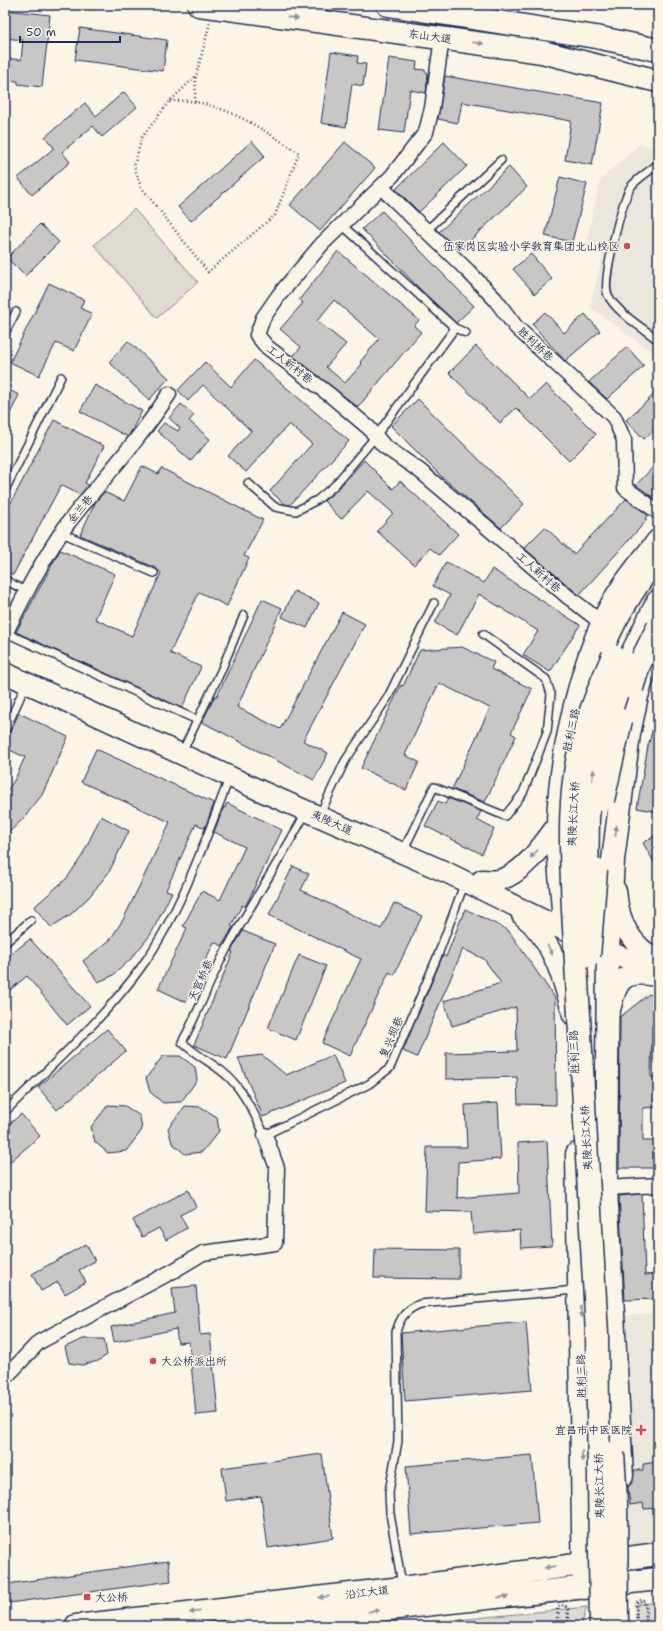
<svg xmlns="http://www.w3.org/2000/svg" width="663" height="1631" font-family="'Shantell Sans','LXGW WenKai TC',sans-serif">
<rect width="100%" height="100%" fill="#fcf5e5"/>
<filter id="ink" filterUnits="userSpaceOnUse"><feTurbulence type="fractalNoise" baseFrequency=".025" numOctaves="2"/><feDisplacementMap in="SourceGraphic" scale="8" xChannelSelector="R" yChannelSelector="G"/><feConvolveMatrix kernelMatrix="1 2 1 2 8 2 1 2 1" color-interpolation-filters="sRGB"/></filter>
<g filter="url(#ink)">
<path fill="#ece7dc" d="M640,144L658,148V356L590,307L603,254L587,238L601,179Z
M658,1314V1543L630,1547L618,1316Z"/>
<path fill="#dfdbd4" stroke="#7d8599" d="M134,209L198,282L157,318L94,245Z
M658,1602V1626H637L636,1605Z
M587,1607L581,1626H396Z"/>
<path fill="#c8c7c6" stroke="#1b2f5e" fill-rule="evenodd" d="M5,10L50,15L42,87L18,84V81L5,80V58L21,60L23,40L5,38Z
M80,28L167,40L163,71L75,60Z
M331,52L358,56L357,63L366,64L363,86L352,84L346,127L321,123Z
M389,58L417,62L416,69L425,70V72L428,73L426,93L410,90L404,133L379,130Z
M445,76L603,103L592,165L565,160L571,121L462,102L458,123L438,119Z
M124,92L137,107L102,137L93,126L62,152L70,162L32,195L18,178L54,148L45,137L85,103L96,116Z
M252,141L265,156L191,221L178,207Z
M345,142L375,168L320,231L290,205Z
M444,142L467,166L419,212L396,189Z
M509,167L527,187L459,251L439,232Z
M560,177L587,184L572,242L545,236Z
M382,211L474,306L456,323L417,286L362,229Z
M40,224L59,242L25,276L7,258Z
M338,251L419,320L414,326L421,332L358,407L293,356L301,347L280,329L303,303L299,300ZM334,300L379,339L360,362L362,364L345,383L326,367L346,344L317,321Z
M531,254L552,279L535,294L513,269Z
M49,283L84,300L80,308L92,314L74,351L56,343L39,376L10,362Z
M545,312L564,333L585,314L600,331L565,361L532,324Z
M128,341L169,378L149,400L109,362Z
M476,346L530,399L546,384L596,434L569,461L516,408L500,423L449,373Z
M627,347L644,366L607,399L589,382Z
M254,360L349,441L290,505L285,504L270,491L312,444L289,424L246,472L228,456L251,431L203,385L188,401L178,390L205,362L231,387Z
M95,385L142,411L128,437L80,411Z
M5,388L19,395L5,424Z
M658,391V426L644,439L626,420Z
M418,399L524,504L501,528L441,476L391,426Z
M181,404L194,415L189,421L210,439L191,461L157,431L164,423L178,431L180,428L169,418Z
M54,420L104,446L85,483L88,485L80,495L61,485L13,575L5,571V514Z
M364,460L393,489L400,481L458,534L439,555L430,548L414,565L377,531L393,513L368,491L341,519L324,501L338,489Z
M658,462V501L636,485Z
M142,466L158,474L161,468L263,520L244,556L249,558L227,606L199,592L170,653L201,667L182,708L16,632L60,550L115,574L95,619L132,636L161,573L156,568L80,535L95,503L104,492L124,501Z
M626,499L648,515L645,519L647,520L579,595L524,548L545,527L574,554Z
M446,562L484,583L492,569L580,625L550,672L523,655L538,631L479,594L457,635L435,623L450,595L433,586Z
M294,591L319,603L307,628L282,617Z
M262,599L282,608L237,707L280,729L342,612L365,624L303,741L328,753L314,780L202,722L215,696H217Z
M462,647L494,662L491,669L532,689L511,733L516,736L485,802L452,789L490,708L439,683L405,755L419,762L406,790L361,768L401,685L403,686L420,650Z
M19,713L68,737L42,795L22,820L5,836V794L15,779L25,757L5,748V742Z
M655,721H658V812L637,808L648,746Z
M96,749L214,803L205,828L196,824L166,890L172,892L151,934L131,959L112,976L98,982L83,961L110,940L124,918L170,822L81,782Z
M448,798L481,811L477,820L494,829L482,854L425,826L438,801L445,804Z
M227,803L282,830L245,907L242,905L231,926L233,927L222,946L214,942L186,1002L158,989L187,928L183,926L202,891L220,900L245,847L214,832L224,807L225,808Z
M101,816L129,831L109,872L89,897L70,915L51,927L34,907L67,878L82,856Z
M658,834V869L643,843Z
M293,866L309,874L301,890L381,929L394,903L422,916L394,975L389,972L350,1056L322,1043L361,959L269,915Z
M465,909L508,930L555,998L556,1105L518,1104L517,1077L446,1079V1053L517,1051L516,1007L452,1026L444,1001L501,983L484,959L463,949L417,1057L403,1051L443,955L446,957Z
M243,931L275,944L227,1059L194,1045L233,952L231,951Z
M30,939L90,1006L67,1025L27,976L5,994V959Z
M299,955L326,966L296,1040L268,1028Z
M649,994L658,998V1028L652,1025L651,1077H658V1107L643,1108V1141H658V1168H619L620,1017Z
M107,1029L126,1051L57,1110L38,1087Z
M262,1055L286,1075L333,1055L345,1083L263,1117L238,1058Z
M163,1056H180L195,1067L197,1080L181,1102L163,1103L150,1092L146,1078Z
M498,1103L501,1159L458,1162L457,1198L519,1193L518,1143L547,1141L552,1246L521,1248L520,1230L473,1234L471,1212L425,1211L427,1147H467L465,1105Z
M108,1105L125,1106L140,1116L142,1130L126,1151L108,1153L95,1142L91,1127Z
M185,1106L201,1107L217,1117L219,1131L202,1152L185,1154L172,1143L168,1128Z
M21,1114L40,1136L5,1166V1128Z
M188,1190L196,1207L180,1215L187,1228L166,1240L159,1228L142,1237L133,1220Z
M642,1194L645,1275L658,1274V1299L625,1300L619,1196Z
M86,1244L95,1261L79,1270L86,1282L65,1294L58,1282L41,1291L32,1274Z
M375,1249L459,1250V1279L374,1278Z
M196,1286L200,1335L210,1334L218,1413L196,1415L189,1342L178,1343L176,1329L114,1342L111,1327L175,1313L172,1288Z
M526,1322L532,1390L405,1401L401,1333Z
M83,1339H104L107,1355L98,1361L82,1365L69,1363L65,1347Z
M322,1454L333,1538L268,1548L261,1496L226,1501L222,1468Z
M532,1455L538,1523L411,1534L406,1466Z
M658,1462V1508L644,1509L643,1503L630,1505L628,1487L633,1481L634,1470H643V1464Z
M168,1561L171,1581L9,1603L7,1584Z"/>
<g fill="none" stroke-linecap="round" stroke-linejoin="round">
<g stroke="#1b2f5e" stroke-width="10">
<path id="service" d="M658,164C650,171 636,179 630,188C622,203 601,282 608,295C616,312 643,328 658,340
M342,225L455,328L466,333
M426,231L501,160
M5,333L16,312
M248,483L275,507L296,511L317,500L334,486L376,436L455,328
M5,490L61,377
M62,533L154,573
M5,580L26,591
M6,633L197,720
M5,731L26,684
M185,746L221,671L244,615
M323,808L345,761L388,697L434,603
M303,818C277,865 248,909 223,956C208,984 198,1014 182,1042C198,1058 221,1066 235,1084C248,1099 256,1118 265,1135L369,1084L390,1068L438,955L465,882
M406,845L434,787L505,816L523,793L547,732L551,694L546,679L483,634
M5,943L31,920
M5,1112C50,1066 105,1018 142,966C181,912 205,840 229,779
M402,1585L390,1513L389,1492L398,1441L396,1332C400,1318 405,1310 420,1304L576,1290"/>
</g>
<g stroke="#1b2f5e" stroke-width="17">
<path id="minor" d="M442,38L432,108L426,132L392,176L322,244L279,295L263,318L257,335L267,347L330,395L369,428L384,446L420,471L481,522L567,596L602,623
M382,188L468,271L495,299L516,327L614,417L624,440L625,488L658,512
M5,634C24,596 43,558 68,523C102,480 139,440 169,394
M606,1188L658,1185
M5,1378L39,1342L173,1271L203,1253L275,1243L277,1168L265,1135"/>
</g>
<g stroke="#1b2f5e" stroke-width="23">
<path id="secondary" d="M5,673L261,791L448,873L592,944L658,973
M482,880C487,880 493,881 498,880C522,876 545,842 558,824
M616,891C619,924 630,944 658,961
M522,915C553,939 563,979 573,1015
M610,1010C617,980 623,970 655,976"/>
</g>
<g stroke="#1b2f5e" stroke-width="25">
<path id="primary" d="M199,5L542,52L658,81
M388,5L596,37L658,50
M564,928C563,894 557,860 558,825C559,763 577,681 602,624C615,593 637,567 658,541
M577,1154L584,1588
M622,1476L606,1188L608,951L613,860L629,734L637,696L645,670
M76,1626L402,1588L658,1554
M237,1626L658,1579"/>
</g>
<g stroke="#1b2f5e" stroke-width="25">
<path id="trunk" d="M627,663L658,601
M588,698C598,642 626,600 658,555"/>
</g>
<path stroke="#1b2f5e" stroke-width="2.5" stroke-dasharray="1 3" stroke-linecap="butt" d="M170,101C178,101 187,100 195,102C233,108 268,133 299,153L275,215L208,272L141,187L134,166L142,137L170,101L196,76L210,23
M195,102L196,77
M565,1606L568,1609V1626
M558,1626V1610L560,1607
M637,1626L636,1603L639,1601L645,1604L646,1626"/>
<use href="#service" stroke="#fcf5e5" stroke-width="7"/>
<use href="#minor" stroke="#fcf5e5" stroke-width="14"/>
<use href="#secondary" stroke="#fcf5e5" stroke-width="20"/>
<use href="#primary" stroke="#fcf5e5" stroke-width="22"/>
<use href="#trunk" stroke="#fcf5e5" stroke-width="22"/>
<g stroke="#1b2f5e" stroke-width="25" stroke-linecap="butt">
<path id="trunk-bridge" d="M632,688L639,665L658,627
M603,800L621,720
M587,885L588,817L595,757L627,663
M589,956L596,870
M613,1453L616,1502L617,1626
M601,1626L597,1334L573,910C571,855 567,797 581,743C589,713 600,685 613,656"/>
</g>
<path stroke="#1b2f5e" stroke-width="2.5" stroke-dasharray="1 3" stroke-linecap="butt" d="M636,1605L637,1626
M635,1606L639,1600H643L646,1603L647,1626
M557,1626V1608L562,1605L568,1608L570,1626
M568,1626V1611"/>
<use href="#trunk-bridge" stroke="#fcf5e5" stroke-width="22"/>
</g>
<defs><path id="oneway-solid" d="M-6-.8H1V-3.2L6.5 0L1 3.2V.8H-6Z"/></defs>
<g fill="#8c92a2">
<use href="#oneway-solid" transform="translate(293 18) rotate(8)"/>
<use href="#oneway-solid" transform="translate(478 43) rotate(8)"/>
<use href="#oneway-solid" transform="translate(593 775) rotate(-82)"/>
<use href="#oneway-solid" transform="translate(616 831) rotate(-83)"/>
<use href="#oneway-solid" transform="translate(534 854) rotate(133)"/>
<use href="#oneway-solid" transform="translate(550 950) rotate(64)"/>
<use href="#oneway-solid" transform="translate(581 1312) rotate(89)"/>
<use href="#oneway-solid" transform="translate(582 1456) rotate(89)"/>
<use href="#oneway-solid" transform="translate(550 1567) rotate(172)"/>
<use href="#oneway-solid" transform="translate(324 1597) rotate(173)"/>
<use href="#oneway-solid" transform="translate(503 1597) rotate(-6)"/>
<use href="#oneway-solid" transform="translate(374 1611) rotate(-6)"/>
<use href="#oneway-solid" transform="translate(195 1612) rotate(173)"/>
</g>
</g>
<g fill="#d1495b" stroke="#fcf5e5" stroke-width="1.5">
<circle cx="627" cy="246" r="4"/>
<circle cx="153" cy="1361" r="4"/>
<path d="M639 1424h4v4h4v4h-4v4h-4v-4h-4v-4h4z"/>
<rect x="83" y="1593" width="8" height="8" rx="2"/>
</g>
<g text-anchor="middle" stroke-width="3" stroke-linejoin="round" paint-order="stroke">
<g font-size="11" fill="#1b2f5e" stroke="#fcf5e5">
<text transform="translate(430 36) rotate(8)" y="4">东山大道</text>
<text transform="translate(536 344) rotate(43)" y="4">胜利桥巷</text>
<text transform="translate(290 364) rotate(38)" y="4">工人新村巷</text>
<text transform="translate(80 509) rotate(-51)" y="4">金兰巷</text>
<text transform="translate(539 572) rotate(41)" y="4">工人新村巷</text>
<text transform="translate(571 730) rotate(-78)" y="4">胜利三路</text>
<text transform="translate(573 814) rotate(-87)" y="4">夷陵长江大桥</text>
<text transform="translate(332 822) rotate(24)" y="4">夷陵大道</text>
<text transform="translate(200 980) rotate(-66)" y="4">天官桥巷</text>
<text transform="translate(391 1037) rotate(-67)" y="4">复兴坝巷</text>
<text transform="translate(574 1052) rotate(-92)" y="4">胜利三路</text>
<text transform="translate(586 1138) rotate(-93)" y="4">夷陵长江大桥</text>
<text transform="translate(581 1376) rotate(-91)" y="4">胜利三路</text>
<text transform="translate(599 1486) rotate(-91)" y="4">夷陵长江大桥</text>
<text transform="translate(367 1592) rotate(-7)" y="4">沿江大道</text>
</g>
<g font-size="11" fill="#1b2f5e" stroke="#fcf5e5" text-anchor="end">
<text x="619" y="250">伍家岗区实验小学教育集团北山校区</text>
<text x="161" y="1365" text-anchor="start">大公桥派出所</text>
<text x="632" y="1434">宜昌市中医医院</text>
<text x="95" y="1601" text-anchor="start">大公桥</text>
</g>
</g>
<rect width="663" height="1631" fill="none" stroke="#fcf5e5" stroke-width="20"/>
<rect x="10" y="10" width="643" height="1611" fill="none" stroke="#1b2f5e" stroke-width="1.5" filter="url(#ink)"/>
<path d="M20 36v6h100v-6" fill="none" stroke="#1b2f5e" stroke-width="2"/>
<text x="26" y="36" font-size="12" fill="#1b2f5e" stroke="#fcf5e5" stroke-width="3" paint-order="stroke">50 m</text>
</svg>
